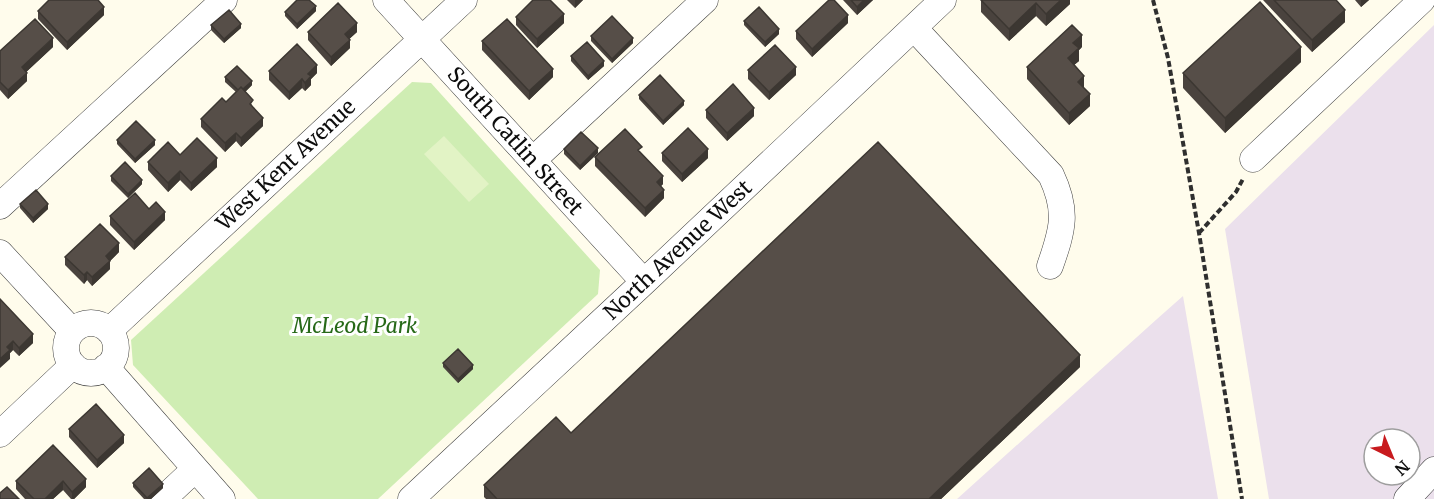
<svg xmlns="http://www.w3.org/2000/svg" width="1434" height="499" font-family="Merriweather,serif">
<rect width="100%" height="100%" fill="#fffcec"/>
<path fill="#ebe0ec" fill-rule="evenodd" d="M1434,25V499H1269L1225,229ZM1374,439H1410V475H1374Z
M1183,296L1218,499H957L1157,319Z"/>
<path fill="#cfedb3" d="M412,82L431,83L600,270L598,294L378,499H258L133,365L131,340Z"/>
<path fill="#e2f3c5" d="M444,136L489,184L469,202L424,154Z"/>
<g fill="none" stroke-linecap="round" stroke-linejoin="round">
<g stroke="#404040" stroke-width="27">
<path id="minor" d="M386,0L644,282
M914,28L1051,175C1068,211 1063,229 1050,266
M1253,159L1422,0
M533,160L705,0
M0,206L224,0
M0,253L72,331
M66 348a25 25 0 1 1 50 0a25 25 0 1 1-50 0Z
M109,331L464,0
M106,367L222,499
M0,434L73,365
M163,499L194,470
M411,499L644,282L943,0
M1407,499L1434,470"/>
</g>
<path stroke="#2f2f2f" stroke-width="4" stroke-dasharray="6 3" stroke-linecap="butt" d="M1153,0L1168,58L1199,233L1242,499
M1199,233L1236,192L1243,179"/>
<use href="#minor" stroke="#fff" stroke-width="26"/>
</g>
<path fill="#4a433e" d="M567,0H583L575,8Z
M843,0H873L857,15Z
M981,0H1070V4L1046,26L1036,16L1009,41L981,12Z
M1263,0H1336L1345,22L1312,52Z
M1355,0H1369L1361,7Z
M38,11L104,15L67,50L38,19Z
M316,11L297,29L285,16V12Z
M516,17L564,23L537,48L516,25Z
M744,21L779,34L765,47L744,25Z
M848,23L812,57L796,39V31Z
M211,25L241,28L224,43L211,30Z
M308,32H357L349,39L350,48L331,66L308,40Z
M591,36L633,43L612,63L591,41Z
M482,41L553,77L529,100L482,50Z
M53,47L26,72L27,81L8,99L0,90V51Z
M1082,47L1079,50V61L1074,65L1084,88L1090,106L1069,125L1027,79V67Z
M571,56L604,66L588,80L571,61Z
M1301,62L1225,133L1183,88V73Z
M748,70L796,75L769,100L748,79Z
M269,71L317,73L311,79V85L305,91L302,88L289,100L269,80Z
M225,77L252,85L245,92L263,126L241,147L236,141L225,152L201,127V119L226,102L236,92L225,82Z
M639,95L684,105L663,125L639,99Z
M706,110L754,116L727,141L706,118Z
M117,140L155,145L135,163L117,144Z
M564,149L598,153L580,170L564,154Z
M662,153L708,158L682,182L662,161Z
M642,154L663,184L661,186L664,198L645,217L595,166V157Z
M180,155L217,167L191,191L180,180L168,192L148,170V162Z
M111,176L142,184L128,198L111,181Z
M20,204L48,209L33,223L20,208Z
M149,209L165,220L134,250L110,225V216Z
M119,252L110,261V269L92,286L87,280L84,284L65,265V257Z
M0,299L33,343L19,356L13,350L10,353V359Z
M443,363L473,369L458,383L443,367Z
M1080,367L941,499H486L484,497V485L571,433Z
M69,429L124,443L97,468L69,437Z
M53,445L86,487L74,499H71L63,490L53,499H25L16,489V481Z
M133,483L163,488L151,499H144L133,487Z"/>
<path fill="#3c3732" d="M575,0H583L575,8Z
M864,0H873L857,15V7Z
M1061,0H1070V4L1046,26V14Z
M1361,0H1369L1361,7Z
M1036,3V16L1009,41V29Z
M316,6V11L297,29V24Z
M104,7V15L67,50V42Z
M1345,10V22L1312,52V40Z
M564,14V23L537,48V39Z
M848,15V23L812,57V49Z
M357,23V32L345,43V34Z
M241,24V28L224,43V39Z
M779,29V34L765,47V42Z
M1082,35V47L1079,50V61L1068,70V58L1073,43Z
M53,38V47L22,76V67Z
M633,38V43L612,63V59Z
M350,40V48L331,66V57Z
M1301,47V62L1225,133V118Z
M604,61V66L588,80V76Z
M317,65V73L311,79V85L305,91V83L308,74Z
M796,67V75L769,100V92Z
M553,69V77L529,100V91Z
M27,73V81L8,99V90Z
M1084,76V88L1078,94V82Z
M302,79V88L289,100V92Z
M252,81V85L240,97V92Z
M1090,94V106L1069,125V113Z
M684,101V105L663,125V121Z
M754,108V116L727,141V133Z
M263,118V126L241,147V138Z
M236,133V141L225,152V143Z
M155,140V145L135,163V159Z
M598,148V153L580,170V166Z
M708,149V158L682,182V174Z
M217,158V167L191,191V183Z
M180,171V180L168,192V183Z
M663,176V184L657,190V182Z
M142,180V184L128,198V194Z
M664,190V198L645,217V208Z
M48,204V209L33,223V218Z
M165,212V220L134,250V242Z
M119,243V252L110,261V269L92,286V277L106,256Z
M87,272V280L84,284V275Z
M33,334V343L19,356V348Z
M13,341V350L10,353V359L0,368V359L7,347Z
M1080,355V367L941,499H929Z
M473,365V369L458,383V379Z
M124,435V443L97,468V460Z
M86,479V487L74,499H72V492Z
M63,481V490L53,499H45Z
M163,484V488L151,499H147Z"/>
<path fill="#564e48" stroke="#3c3732" stroke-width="1.5" d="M49,0H98L104,7L67,42L38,11Z
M297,0H309L316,6L297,24L285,12Z
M533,0H550L564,14L537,39L516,17Z
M829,0H834L848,15L812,49L796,31Z
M851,0H864L857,7Z
M981,0H1061L1046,14L1036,3L1009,29Z
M1274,0H1336L1345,10L1312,40Z
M1260,2L1301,47L1225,118L1183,73Z
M338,3L357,23L345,34L350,40L331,57L308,32Z
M759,7L779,29L765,42L744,21Z
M229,10L241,24L224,39L211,25Z
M612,16L633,38L612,59L591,36Z
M35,19L53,38L22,67L27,73L8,90L0,82V51Z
M507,19L553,69L529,91L482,41Z
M1072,25L1082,35L1073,43L1079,48L1068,58L1084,76L1078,82L1090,94L1069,113L1027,67Z
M587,42L604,61L588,76L571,56Z
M297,44L317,65L308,74L311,76L305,83L302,79L289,92L269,71Z
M775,45L796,67L769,92L748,70Z
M237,66L252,81L243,89L241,87L238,90L225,77Z
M660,75L684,101L663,121L639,95Z
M733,84L754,108L727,133L706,110Z
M241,87L253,100L250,104L263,118L241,138L236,133L225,143L201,119L222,98L226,102Z
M136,121L155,140L135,159L117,140Z
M688,128L708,149L682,174L662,153Z
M625,129L642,147L638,150L663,176L657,182L664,190L645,208L595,157Z
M581,132L598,148L580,166L564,149Z
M197,138L217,158L191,183L180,171L168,183L148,162L168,142L180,155Z
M878,142L1080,355L929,499H497L484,485L556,417L571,433Z
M125,162L142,180L128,194L111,176Z
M36,190L48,204L33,218L20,204Z
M135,193L149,209L156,202L165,212L134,242L110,216Z
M100,224L119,243L106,256L110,261L92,277L87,272L84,275L65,257Z
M0,299L33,334L19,348L13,341L7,347L10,350L0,359Z
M458,349L473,365L458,379L443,363Z
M96,404L124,435L97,460L69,429Z
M53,445L86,479L72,492L63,481L45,499H34L16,481Z
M149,468L163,484L147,498L133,483Z
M7,487L19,499H0V493Z"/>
<g text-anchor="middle" stroke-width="6" stroke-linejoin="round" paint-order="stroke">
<g font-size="21" fill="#0d0d0d" stroke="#fff">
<text transform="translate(515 141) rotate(48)" y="7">South Catlin Street</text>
<text transform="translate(286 165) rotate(-43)" y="7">West Kent Avenue</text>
<text transform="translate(678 250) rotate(-43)" y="7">North Avenue West</text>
</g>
<g font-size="21" font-style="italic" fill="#276918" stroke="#fff">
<text x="355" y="333">McLeod Park</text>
</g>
</g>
<g transform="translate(1392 457) rotate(137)"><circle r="28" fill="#ffffff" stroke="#9e9e9e" stroke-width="1.5"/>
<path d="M0-4.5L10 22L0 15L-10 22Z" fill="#c81a1e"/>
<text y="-9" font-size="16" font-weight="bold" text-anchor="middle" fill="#0d0d0d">N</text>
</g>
</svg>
